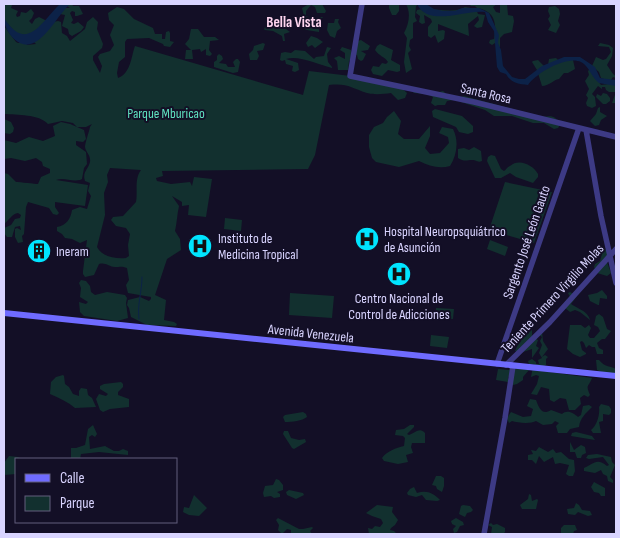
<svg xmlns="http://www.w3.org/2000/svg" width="620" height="538" font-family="'Sofia Sans Condensed',sans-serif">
<rect width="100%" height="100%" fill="#130f26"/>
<path fill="#12302f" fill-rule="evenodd" d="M4,4H16L12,5L11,8L18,11L16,15L17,17L20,16L21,12L26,13L31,9L34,13L32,18L29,21L32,24L35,19L39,17L47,21L36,34L24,36L16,33L4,20Z
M69,4H72L73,6H79L83,14L77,16H75V12L72,11L70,13L73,20L71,23L74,24L78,22L84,27L81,31L72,36L69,34L68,29L62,26L65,15L60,14L56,19L63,8H70L67,6Z
M309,4H322L326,11L325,13H317L315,7L311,5L306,11V16L310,18V21L312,22L318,17H323L320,20V24H317L319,30V32C311,30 302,32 299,22L304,16L302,8Z
M389,4L399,5V11L396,15H392L389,8Z
M406,4H419L416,6L415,17L417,21L413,23V38L410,40L409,46L411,50L408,53L412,69L406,73L404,62L407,38L404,33C409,24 411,13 406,4Z
M469,4H497L493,7L496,12L500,13V4H507L508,15L513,16L514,21L512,32L504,34L500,38V47L497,46L495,43L492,45L489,43L490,40L494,39C497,23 495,11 477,8L475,6H471Z
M117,7L124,9L134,19L153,28L155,34H162V39H165L166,32L169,31L170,33V41L174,42L170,47L164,46L163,44L149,38L127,39L125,42V57L119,62L117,73L118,78C131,73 131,57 135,46L303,95L309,71L359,77L398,85L407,93L405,98L398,100L391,93C384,94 374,95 367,93C351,88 348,83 329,85L315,155L308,169L162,171L163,176L156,178L157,181L171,184L190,182L192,186L194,177L212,179L206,217L188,215L189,205L182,206V202L172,196L179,206C177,214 177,223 175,231L180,239L181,250L167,259L155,295L166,300L164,320L174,322L177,324L176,326L147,325L131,317L129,308L127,305L128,300L140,297L149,301L151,299V297L128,293L126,285L129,280L127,268C122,266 120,267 115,267C109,267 106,262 99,264L94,275L85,277L83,274V271L87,240L80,243L72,239L65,238L62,234L57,231V227C66,226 71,218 72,210L80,207L87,209L91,196L88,191L90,183L85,181C82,172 88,170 90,162C91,155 86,153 85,147C85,143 89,132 90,127L92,124L86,127H77L73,123L62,121L48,124C39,114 17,115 4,114V26L16,42L18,43L25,41L27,45L36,44L34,42L53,22L58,21L61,22L62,33L67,36L70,41L85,29L87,22L93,17L98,22L97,29L103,44L102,48L93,56V60L100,73L102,66L98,57L100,54L110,51L114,45L110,35L114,25L109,20L108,13ZM110,168L141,170C134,179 138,192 136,202L123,216L113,217L111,220L116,226L126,228L130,234L128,245L129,256L126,258C116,259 102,257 97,247L105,215L104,193L108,182L107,175Z
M465,7L476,9L478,14L485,15L482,27L477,28L474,26L479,20L478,16L468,24L469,36L438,24V31L443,30L445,31L444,39L438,43L435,35L431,38L428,36V27L432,22L431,19L424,15L425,23L422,24L419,22L420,16L416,13L417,10C431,6 453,15 465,7Z
M549,7L555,6L559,9L560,14L558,21L560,25L556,33L548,30L551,25L548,19L550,16L548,11Z
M335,19H339L338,22L341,28L337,31L335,38L330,36L327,30L328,23H334Z
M274,20L275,21L273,27L284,24L286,29L290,32L284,34L285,41H283L282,36L273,31L265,30L264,29L268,21Z
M191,29H198L204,37H215L219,40L210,41L209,50L212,54L210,56L206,55V49L201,52L200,49L192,50L193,59H185L186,50H191L185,44L189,39Z
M311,36L317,38L323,42L315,48L312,45L308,47L306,43Z
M361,40L370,46L368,50L361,51L366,54L363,60L361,61L358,59L357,55L354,54L358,41Z
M263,43L265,44L263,50L257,51L259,56L257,60H250L249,54L253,50L254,46Z
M600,43L609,45L613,48L612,56L607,65L613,74L616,76V78L613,77L610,81L601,78L599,72L592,66L596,57L603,60L606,59L611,52L609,47L598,46Z
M380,44L393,50L391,60L400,65V71L397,72L388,70L382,76L373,74L371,70L373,66L379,67L382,63L386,64L388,62C385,57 379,56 375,50L377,46Z
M327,47L331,48L327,54L328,62L332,67V68C319,65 299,55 286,59L298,63L299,70L295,72L292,71L293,66L286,64L285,60L282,61L280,60L281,53L285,52L291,53L295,50L305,51L314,59L316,57L324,56Z
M342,47L351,50L352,58L349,61L348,70H338L337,61L334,58L339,56L345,59V53L340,50Z
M219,54L222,56L223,59L219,63L226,64L228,67H235L233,62L236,59H238L240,62L238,72L233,73L214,67V62L217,60V56Z
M556,58L560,62L569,59L573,60L575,69L568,73H564L559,79C553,80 549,86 542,86L537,70L532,62L533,61L538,60L545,67L548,65L549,59Z
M590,69L601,85L616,83V103H612L616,92H609L606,90L605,87H602V89L598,86L592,94L595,97L596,106L592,108L587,106L586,103L588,98L586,95L589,89L585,81L589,75L588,71Z
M412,91L435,93L443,91L453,100L447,101L445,105H438L435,106L431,103L433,97L426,94L414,93Z
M603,93L607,94L610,98V101L606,104H603L596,97L597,94L601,96Z
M464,96L543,117C552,115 556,116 560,125L558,128L554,129L544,123H533L512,116H494L485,110L461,102V97Z
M600,107V112L607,116L601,120L599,125L595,126L590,121L596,114L598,108Z
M435,109L462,116L473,126V132L468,134L459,132L456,127L433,117L432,111Z
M394,111L401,121L398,134L404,139H419L430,126V136L425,148L430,154L440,153L449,143L448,137L439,133L442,127L453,129C459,141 457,155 450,166C439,169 429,166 419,161L399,167L376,162L372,158L369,147V135L374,127L383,123L387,117Z
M4,119L11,122L14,128L13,132L10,134L4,133Z
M61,122L70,124L84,130L86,139L83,142L76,141V145L86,152L87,164L84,168L82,179L80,180C71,182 64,177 56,180L88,185L85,206L55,202V207L59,213L57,215L53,214L49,208L28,202L26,207L24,234L22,236L23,242L18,243L15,237V229L17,228L21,230L20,226L15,227L12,237H7L4,233V228L11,225L15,219L20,218L21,215L18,213C12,214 9,220 4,224V173L8,174L16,182C20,182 35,184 38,184L41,177L50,173V169L43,166L42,162L36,158L25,161L11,158L4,159V140L16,143L29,137L43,141L55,136L53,126Z
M474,147L481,151L482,161C477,163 477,160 472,160C467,160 464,162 458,158V149L464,148L469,150Z
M491,155L495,156L501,169L504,171C506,170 507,167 510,166C519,158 533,165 538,174V177L533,183L516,177L510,173L501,178H495L487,161L488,157Z
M505,182L552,192L534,243L489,230Z
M225,218L242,220L241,231L224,229Z
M490,240L508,247L505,256L487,249Z
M600,247H603L608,250L607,262L611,273L607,276L597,273L594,267L595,264L600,261L602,254Z
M81,280L86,281L90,286L91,292L95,295L107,292L125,295L127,298L126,303L128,318L117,321L84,316L80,312L79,302L86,304L88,302L80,297L81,288L79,283Z
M602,290L607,296V299L600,298L599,305H598L590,301L588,295L597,293Z
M570,292L577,296L571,304C578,309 588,311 590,320L580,312L575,310L570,312L565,308L566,300L570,297L568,293Z
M290,293L334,296L332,318L289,315Z
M436,308L454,309L453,319L435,317Z
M599,314L603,317L607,329L611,331L605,339H602L597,343L599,348L603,350V354H597L595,347H592L589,345L586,348L584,343L582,341L580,342L582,350L586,353V354L580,357L573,354L567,349L570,325H581L585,328L589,325L591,328L588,335L590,338H594L600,331L598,327L594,325L596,316Z
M527,330H532V337L538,340L536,346L539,348L532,358V349L523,352L515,351C518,343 524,338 527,330Z
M542,332L543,341L548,349L542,357L545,355L548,357L546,359V365L544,366L542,371L592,378C589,387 585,384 590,395L588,397L584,395L580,398L581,404L575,410H569L566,399L560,398L554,402L550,400L549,389L541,387L537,395L531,394L537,384L539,376L536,375L531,377L533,366L535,364H529L528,361L532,359L536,362V364H539L538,360L542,358L539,353L542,345L540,341L542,337L538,334Z
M431,335L449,337L447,348L430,346Z
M596,360H599C606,368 608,365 616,369V373H604L597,370Z
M512,367L529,370L523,377V380L517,384L513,385L511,376L508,377V382L496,380L498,369L509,370Z
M63,375L64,376L65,384L69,387L73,394L79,396V391L81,388L87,389L88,395L92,398L96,407L75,408C68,402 59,398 50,394L51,382L56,377Z
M121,382L123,384V387L118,392V395L129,399V407L110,409L103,412L100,410L96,399L99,394L106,396L108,394L100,389V386L104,384Z
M530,399L536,400C539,408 542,416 551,410L562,414C567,409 574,413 578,417L581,415L583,406L589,405L592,407C586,413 580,418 579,427L570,429L567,433H558L556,426L559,423L555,421L552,424L543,425L536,421C531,424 518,423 512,421L509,423L507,418L511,412L523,417L531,416L533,409L527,406Z
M601,404L609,406L611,409V413L609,415L603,414V421L599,422L601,433H593L591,430C597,425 600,415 599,407Z
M303,412L306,414L307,417C302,421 292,422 285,422L283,417L285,415Z
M93,425L97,434L95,437L92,435L89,437L90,449L105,446L114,451H119L123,449L128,451V455L99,452L81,454L80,459H71V448H76L85,445L88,429Z
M410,425H414V427L407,434L409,435C416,432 420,427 425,433V443H412L411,447L413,453L406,455L408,462L398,464L384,461L382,458C387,451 396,448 404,446L405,438L403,436L395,435L396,430L404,429Z
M284,431H288L291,438L299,440L305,439L306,442L294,449L292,448L283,434Z
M576,432L592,436L595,440L571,436L572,433Z
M570,442L574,450L581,445L585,447L586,453L582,455L581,458H577L575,452H570Z
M539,447L548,452L553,449L556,453L561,452L569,459L574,460L575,471L573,476H569L566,474L569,465L560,463L555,464L553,457L544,462L539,456L536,464L532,460H528V455L533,454L531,450L536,451Z
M597,454L611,457L612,462L615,465L610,477L613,480V483L608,481L607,476L603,474L601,470L595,473L584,471V468C593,465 596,457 607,466L609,465L603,457L589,459L586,458L588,455Z
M9,456L18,457L22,459H16V474L4,475V463Z
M436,476H441L444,478V486L442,492L437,489L436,486L432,485Z
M276,479L279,480L283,485V490L277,492L280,494V497L274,498L271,496L264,497L263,493L265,486L273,485Z
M594,482L605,488V496H601L599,493L594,492L591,487Z
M414,487L417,493C427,490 433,493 440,500L437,501L426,500L422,495L416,497L408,495L407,493L410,489Z
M289,490L303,493L304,495L296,499L287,495L286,492Z
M529,494L531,495L532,501L537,499L538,500L536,509H522L520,505L528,499Z
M194,495L207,508L199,516L189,515L183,512L184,507L189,508Z
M576,503L579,505L582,510L590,511L592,515L588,516L578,512L575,515L568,514L567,509L574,508Z
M377,505L393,507L392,512L398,520L395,525L391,528L390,530L394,531L397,534H369L368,528L372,529L375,526L380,527L383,523L381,519L372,516L366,513Z
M463,505L470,506L473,510L471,512L467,513L465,517L459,514L461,506Z
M278,518L299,529H303L312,527L313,528L310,531L312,534H291V530L287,529L282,534L278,530L279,525L276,520Z
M456,518L463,522L464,525L460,526L457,532L454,533L453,529L456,526L452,524L451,521Z
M491,523L493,525L497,524L505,528V532L504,533L491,534L492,527L488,525Z
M564,525H575L577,530L574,531L573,534H561V528Z"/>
<path fill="#0c2248" d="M60,4H70C55,17 37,60 14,39C8,33 4,26 4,18C27,54 42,21 60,4Z
M417,4H426L434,9L443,11H455L462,8H479L489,13L499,35L498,43L501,50L503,66L512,77L519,79H525L542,66L564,57H580L595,67L600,78L616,80V86L599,83C592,78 589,66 581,62C567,55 536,73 528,85C518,84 511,83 506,74L500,72L497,67L494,31L488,22L485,12C466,9 428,28 417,4Z"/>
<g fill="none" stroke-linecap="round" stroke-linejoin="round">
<path stroke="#0c2248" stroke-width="1" d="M491,19L495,29
M139,319C137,304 142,292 142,277"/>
<path stroke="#3d3a85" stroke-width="5.5" d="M362,4L350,76L474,102L616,137
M586,130L601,216L616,283
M497,364L579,128
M506,365L550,322L616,249
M484,534L505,418L513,366"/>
<path stroke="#6f6bff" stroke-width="6" d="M4,313L616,376"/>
</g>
<defs>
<g id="hospital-disc" transform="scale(1.25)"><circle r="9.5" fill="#00e5ff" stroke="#130f26"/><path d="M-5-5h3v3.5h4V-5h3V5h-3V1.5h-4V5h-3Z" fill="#111"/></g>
<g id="building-disc" transform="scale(1.25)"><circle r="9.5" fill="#00e5ff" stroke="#130f26"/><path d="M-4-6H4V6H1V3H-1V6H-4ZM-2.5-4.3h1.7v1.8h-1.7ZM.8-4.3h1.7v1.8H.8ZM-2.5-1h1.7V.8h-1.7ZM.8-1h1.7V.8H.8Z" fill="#111"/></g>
</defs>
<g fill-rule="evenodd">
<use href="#hospital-disc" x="367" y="239"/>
<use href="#hospital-disc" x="200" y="246"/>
<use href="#building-disc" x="39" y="251"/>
<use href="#hospital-disc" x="399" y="274"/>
</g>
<g text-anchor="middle" stroke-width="4" stroke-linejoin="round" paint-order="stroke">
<g font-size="14" fill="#d9d4ff" stroke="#130f26">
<text transform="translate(486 93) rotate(13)" y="5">Santa Rosa</text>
<text transform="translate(526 242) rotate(-71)" y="5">Sargento José León Gauto</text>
<text transform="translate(552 298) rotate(-47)" y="5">Teniente Primero Virgilio Molas</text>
<text transform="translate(311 333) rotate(6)" y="5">Avenida Venezuela</text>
</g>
<g font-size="14" fill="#5fe0c0" stroke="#130f26">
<text x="166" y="118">Parque Mburicao</text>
</g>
<g font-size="14" fill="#d9d4ff" stroke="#130f26" text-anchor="start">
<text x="384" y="236">Hospital Neuropsquiátrico<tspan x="384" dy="16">de Asunción</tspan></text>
<text x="218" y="243">Instituto de<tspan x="218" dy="16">Medicina Tropical</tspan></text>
<text x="56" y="256">Ineram</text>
<text x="399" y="303" text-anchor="middle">Centro Nacional de<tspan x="399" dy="16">Control de Adicciones</tspan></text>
</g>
<g font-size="15" font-weight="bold" fill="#ffd6f0" stroke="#130f26">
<text x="294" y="27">Bella Vista</text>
</g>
</g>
<rect width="620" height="538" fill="none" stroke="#d9d4ff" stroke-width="10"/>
<rect x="15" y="458" width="162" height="65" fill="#130f26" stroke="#625e7d"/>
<rect x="25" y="474" width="25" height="8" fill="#6f6bff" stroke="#625e7d"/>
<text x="60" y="483" font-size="15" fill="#d9d4ff">Calle</text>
<rect x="25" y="496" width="25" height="15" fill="#12302f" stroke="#625e7d"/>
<text x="60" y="508" font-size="15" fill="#d9d4ff">Parque</text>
</svg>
